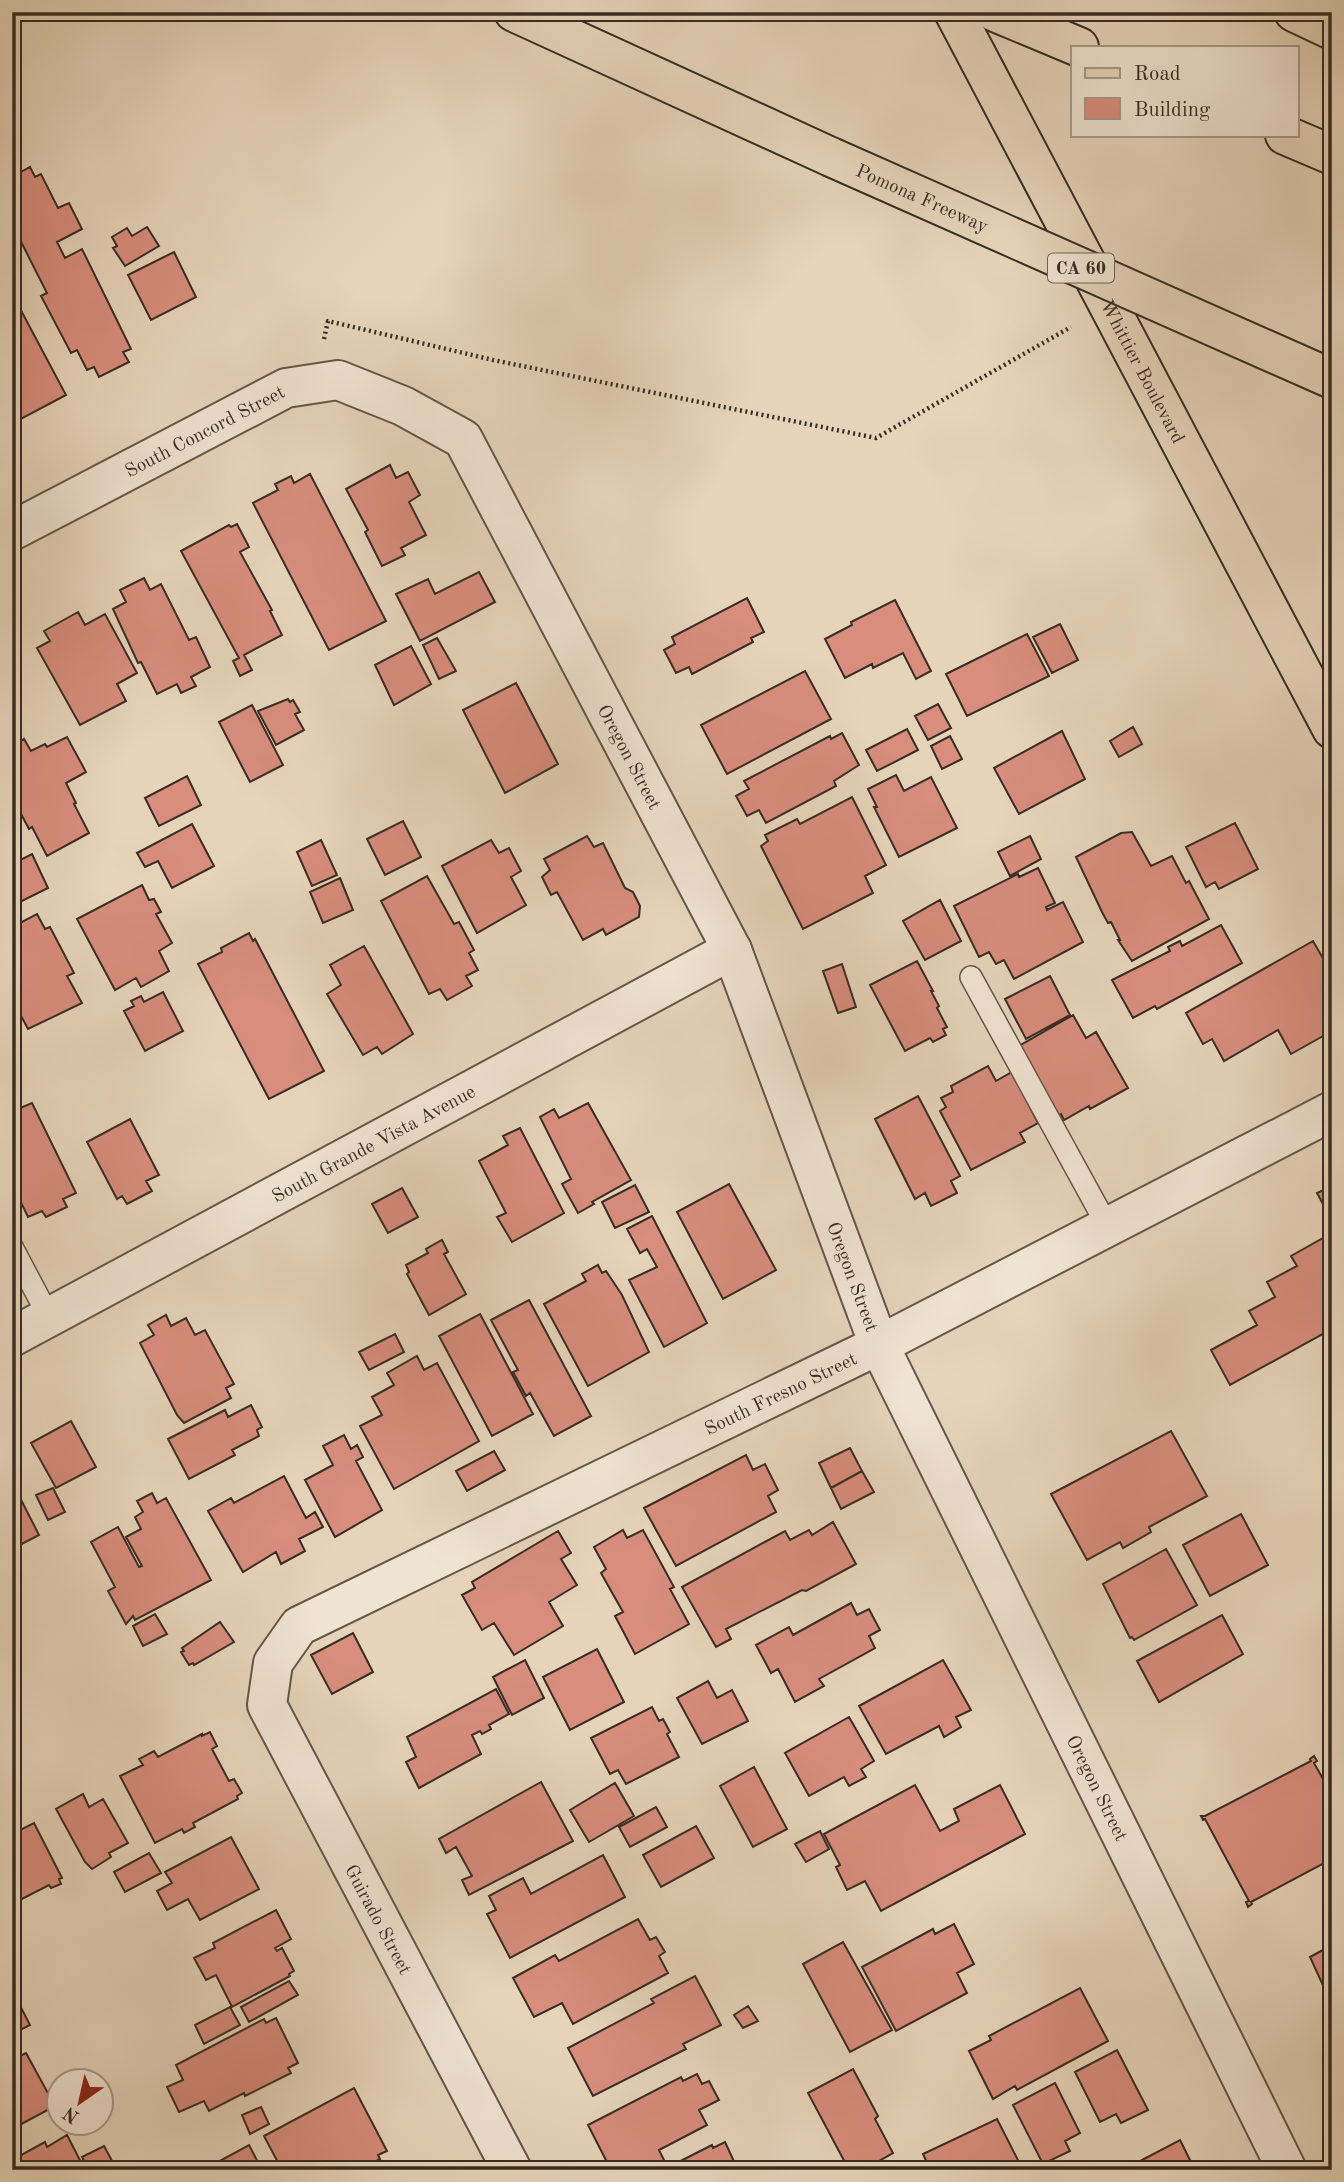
<svg xmlns="http://www.w3.org/2000/svg" width="1344" height="2182" font-family="'Old Standard TT',serif">
<rect width="100%" height="100%" fill="#e6d4ba"/>
<filter id="stains"><feTurbulence type="fractalNoise" baseFrequency=".00286" numOctaves="4"/><feColorMatrix values="0 0 0 0 .2 0 0 0 0 .09 0 0 0 0 .02 0 0 0 .5 -.17"/></filter>
<radialGradient id="worn" r=".72"><stop offset=".6" stop-color="#630" stop-opacity="0"/><stop offset="1" stop-color="#630" stop-opacity=".3"/></radialGradient>
<path fill="#d88d7d" stroke="#382c23" stroke-width="2" d="M30,167L35,177L41,174L58,208L69,203L82,229L57,242L65,258L82,249L131,349L123,352L129,362L99,377L94,367L87,370L77,350L71,353L41,296L47,293L12,224V177Z
M147,227L159,246L125,266L113,248L117,246L112,237L127,228L132,236Z
M174,252L196,297L151,320L128,275Z
M16,301L66,395L17,421L12,411V303Z
M390,465L396,478L408,472L420,495L409,502L426,535L401,548L405,555L382,566L365,532L368,530L346,489Z
M310,474L386,621L329,650L253,503L278,490L275,484L291,476L294,483Z
M237,524L249,547L240,552L272,610L270,611L282,635L244,655L252,670L240,676L233,661L239,658L181,551L229,525L231,527Z
M479,572L495,602L420,641L396,594L428,579L435,594Z
M144,578L150,590L161,584L189,640L196,637L210,667L191,677L196,686L181,693L177,684L157,694L141,662L138,663L113,609L126,602L120,590Z
M747,598L764,632L751,638L753,642L692,674L689,667L676,673L664,650L675,644L672,637Z
M895,600L931,671L916,679L903,653L873,668L872,664L845,678L825,639L852,625L851,622Z
M78,612L85,625L105,614L137,673L117,684L126,701L80,725L37,648L50,641L44,631Z
M1060,624L1078,660L1052,673L1033,637Z
M1027,634L1049,676L967,716L946,674Z
M437,638L456,671L439,679L423,645Z
M411,646L431,684L394,705L375,665Z
M805,671L831,719L727,774L701,725Z
M516,683L558,764L505,793L463,710Z
M288,699L290,702L293,700L300,712L295,714L304,730L276,745L258,711Z
M938,704L951,728L928,740L915,716Z
M252,705L283,765L250,782L219,722Z
M1133,727L1142,744L1119,757L1110,741Z
M907,729L918,750L877,771L866,750Z
M1062,731L1085,779L1019,814L994,768Z
M12,733L18,743L24,739L31,751L45,744L47,747L67,737L86,772L66,783L76,803L74,804L89,833L47,856L32,827L29,829L12,797Z
M842,733L859,765L834,781L836,786L766,823L759,810L747,816L736,796L749,789L744,781L830,736L831,739Z
M950,736L962,759L942,769L931,746Z
M896,775L904,791L931,777L957,828L899,857L874,807H877L868,789Z
M187,776L201,805L159,826L145,798Z
M852,797L886,865L865,876L873,893L803,929L761,846L768,841L765,835L797,819L800,824Z
M403,821L421,857L385,875L367,839Z
M1235,823L1258,869L1219,889L1215,882L1206,887L1186,847Z
M192,824L214,866L172,888L158,861L145,867L137,853Z
M1132,832L1151,866L1172,856L1186,883L1189,881L1209,919L1132,961L1118,940H1120L1111,922L1108,923L1102,912L1076,857L1121,833Z
M587,836L594,847L603,843L625,888L633,892L640,906L639,917L606,935L603,929L583,940L557,892L551,895L542,877L550,870L544,859Z
M1030,836L1041,859L1010,876L998,852Z
M321,840L337,875L312,886L297,852Z
M491,840L499,853L509,848L521,871L511,877L526,905L477,933L442,866Z
M32,854L48,888L12,906V864Z
M1038,868L1055,903L1046,907L1047,910L1063,902L1083,942L1014,979L1004,960L996,964L989,952L979,957L954,906L1018,874L1019,877Z
M427,876L454,924L459,922L474,950L469,953L478,970L466,976L472,986L447,1000L440,989L429,994L381,901Z
M340,878L353,910L323,923L310,892Z
M142,885L149,900L154,899L161,912L156,914L172,943L159,951L169,971L141,987L136,978L115,990L77,919Z
M940,900L961,941L925,960L903,921Z
M37,914L45,929L50,927L74,973L67,976L82,1003L28,1029L12,999V927Z
M1221,925L1242,963L1157,1009L1155,1006L1133,1018L1112,980L1170,951L1168,947L1180,941L1182,946Z
M249,933L253,941L255,939L324,1071L269,1099L198,964L222,952L221,948Z
M1313,941L1332,974V1031L1291,1054L1278,1030L1224,1061L1212,1039L1203,1044L1186,1013Z
M364,946L413,1034L382,1054L377,1047L363,1055L327,994L341,985L330,965Z
M917,961L933,991H931L939,1006L937,1008L947,1027L943,1029L946,1035L933,1042L930,1038L905,1051L870,985Z
M842,964L856,1007L838,1013L823,971Z
M1050,976L1070,1015L1026,1039L1005,999Z
M163,992L183,1031L145,1051L124,1011L134,1006L131,1001L141,996L144,1002Z
M1073,1015L1086,1038L1096,1032L1128,1088L1090,1109L1089,1106L1064,1120L1061,1114L1057,1116L1019,1046Z
M988,1066L996,1081L1012,1072L1038,1123L1020,1133L1025,1142L971,1170L940,1111L946,1107L941,1098L953,1092L951,1086Z
M918,1096L960,1176L951,1181L957,1193L931,1206L925,1193L915,1199L875,1119Z
M12,1097L18,1109L32,1103L76,1193L63,1199L67,1207L46,1217L42,1211L28,1217L12,1184Z
M588,1103L631,1180L592,1202L594,1204L578,1213L562,1184L571,1179L540,1117L554,1109L559,1118Z
M130,1119L159,1175L146,1181L152,1191L127,1204L122,1196L117,1199L87,1142Z
M520,1128L564,1213L512,1242L497,1217L506,1213L479,1161L508,1145L503,1136Z
M729,1184L776,1270L723,1299L677,1212Z
M635,1185L649,1212L615,1228L602,1202Z
M1332,1186V1221L1317,1193Z
M402,1188L418,1217L388,1233L372,1204Z
M652,1216L707,1323L664,1347L629,1280L657,1267L647,1249L640,1253L627,1229Z
M1332,1233V1329L1230,1385L1211,1350L1257,1325L1249,1311L1275,1297L1267,1282L1297,1266L1291,1256Z
M442,1240L448,1252L444,1254L466,1294L429,1315L407,1274L409,1272L406,1265L428,1253L426,1249Z
M598,1265L602,1273L606,1271L622,1295L649,1352L588,1386L544,1304L586,1281L582,1274Z
M529,1300L591,1416L554,1436L530,1393L526,1396L513,1372L518,1370L491,1320Z
M480,1314L533,1414L492,1436L439,1336Z
M166,1315L171,1326L186,1318L195,1335L205,1330L234,1384L226,1388L231,1398L184,1423L177,1415L140,1343L154,1335L148,1325Z
M395,1334L404,1352L369,1370L359,1352Z
M417,1356L424,1370L437,1363L479,1441L394,1489L360,1426L382,1415L372,1397L394,1385L387,1373Z
M251,1405L262,1427L257,1430L259,1436L232,1450L235,1455L189,1479L168,1439L225,1410L228,1417Z
M71,1421L96,1467L56,1488L31,1443Z
M1171,1431L1207,1496L1149,1527L1151,1532L1123,1548L1120,1542L1087,1560L1051,1494Z
M344,1435L351,1449L357,1445L363,1457L356,1461L382,1510L335,1537L305,1480L333,1465L323,1446Z
M850,1448L862,1471L831,1488L819,1463Z
M494,1451L505,1470L467,1491L456,1471Z
M746,1455L753,1470L765,1464L778,1490L768,1496L776,1512L676,1566L644,1508Z
M862,1471L874,1492L841,1509L831,1488Z
M284,1476L306,1518L315,1512L323,1527L299,1539L305,1551L281,1564L276,1552L243,1572L208,1511L231,1498L234,1503Z
M12,1482L39,1535L12,1549Z
M53,1488L65,1512L48,1520L36,1495Z
M152,1493L157,1503L166,1498L211,1580L135,1620L133,1616L126,1624L108,1591L115,1587L91,1542L118,1527L139,1567L142,1566L126,1537L141,1529L135,1517L143,1512L137,1501Z
M1241,1514L1268,1565L1210,1596L1183,1545Z
M833,1522L856,1564L806,1591L802,1590L726,1629L731,1639L716,1647L682,1587L785,1531L790,1540L809,1530L812,1535Z
M623,1530L627,1538L643,1530L674,1587L670,1589L689,1624L635,1654L615,1616L623,1612L601,1573L606,1569L594,1547Z
M558,1531L571,1553L561,1559L577,1585L549,1602L563,1626L514,1655L494,1623L482,1630L462,1595L475,1588L472,1582Z
M1166,1549L1197,1605L1134,1640L1132,1637L1130,1638L1103,1584Z
M851,1603L857,1615L869,1609L880,1630L869,1636L875,1648L819,1679L824,1686L795,1702L778,1669L771,1673L756,1645L789,1627L793,1635Z
M155,1614L167,1634L143,1646L133,1626Z
M1222,1615L1243,1654L1159,1702L1137,1661Z
M220,1622L234,1642L194,1665L193,1663L189,1665L181,1652L184,1651L182,1648Z
M353,1633L373,1672L332,1694L311,1655Z
M597,1649L624,1702L570,1730L543,1677Z
M525,1660L544,1698L512,1715L493,1677Z
M943,1660L971,1710L956,1717L961,1727L944,1737L939,1726L886,1754L859,1706Z
M708,1681L717,1698L732,1690L748,1721L702,1744L677,1698Z
M496,1689L509,1714L489,1725L491,1729L482,1734L480,1731L472,1735L481,1754L419,1788L406,1762L416,1757L407,1737Z
M652,1707L659,1721L663,1719L670,1732L667,1734L679,1757L626,1784L618,1770L610,1774L591,1738Z
M849,1717L874,1761L861,1769L866,1777L849,1786L844,1777L809,1796L785,1753Z
M210,1732L217,1746L212,1749L229,1781L234,1779L242,1793L237,1796L238,1799L193,1823L195,1827L184,1833L182,1829L155,1843L120,1776L143,1765L139,1759L154,1751L158,1757L202,1734V1736Z
M1314,1756L1317,1761L1314,1763L1327,1786L1332,1783V1859L1251,1902L1252,1904L1248,1907L1246,1902L1249,1901L1205,1819L1203,1820L1201,1816H1205L1311,1761L1310,1759Z
M754,1767L787,1829L753,1847L720,1786Z
M541,1782L573,1841L469,1895L462,1880L472,1876L456,1847L446,1853L439,1839Z
M615,1783L634,1816L589,1842L570,1810Z
M915,1785L940,1831L959,1821L954,1809L1000,1785L1025,1834L881,1911L865,1881L847,1890L836,1867L840,1865L824,1834Z
M83,1794L89,1807L103,1799L128,1843L109,1853L111,1857L92,1869L85,1862L56,1809Z
M656,1807L667,1827L630,1847L619,1827Z
M34,1823L62,1878L59,1879L61,1884L51,1888L49,1885L12,1904V1834Z
M696,1826L714,1858L661,1887L643,1855Z
M820,1831L829,1849L806,1862L795,1844Z
M231,1837L259,1889L200,1920L188,1899L167,1910L157,1891L172,1883L165,1872Z
M149,1853L161,1873L125,1892L114,1872Z
M603,1855L625,1897L510,1958L487,1914L496,1910L489,1896L523,1878L531,1894Z
M276,1910L291,1939L275,1948L277,1951L282,1948L294,1971L289,1974L290,1976L232,2007L216,1975L206,1980L194,1958L215,1948L213,1943Z
M638,1919L650,1940L656,1937L665,1952L659,1956L668,1973L573,2024L562,2003L534,2017L513,1978L555,1955L559,1961Z
M954,1924L974,1964L957,1973L967,1993L896,2031L862,1967L933,1929L935,1934Z
M843,1942L892,2030L850,2052L803,1964Z
M1332,1945V2005L1310,1957Z
M695,1976L721,2025L683,2044L686,2049L593,2096L568,2048L654,2003L651,1999Z
M289,1981L298,1995L249,2022L241,2007Z
M1080,1988L1108,2041L1017,2090L1015,2086L993,2099L969,2051L991,2040L989,2036Z
M12,1990L30,2025L12,2034Z
M748,2006L758,2021L743,2028L734,2015Z
M230,2007L240,2025L204,2044L195,2025Z
M276,2018L298,2063L288,2068L291,2073L245,2096L244,2093L209,2111L204,2101L179,2112L167,2087L183,2080L176,2065L264,2019L266,2023Z
M1117,2050L1148,2110L1121,2123L1116,2114L1100,2122L1075,2072Z
M26,2053L55,2106L12,2129V2060Z
M853,2069L878,2116L875,2119L893,2153L863,2170H849L808,2093Z
M697,2074L702,2084L709,2081L719,2100L699,2110L707,2125L659,2150L664,2160L647,2170H634L632,2165L622,2170H611L588,2125L681,2077L683,2081Z
M1055,2083L1080,2133L1065,2141L1070,2151L1043,2164L1013,2105Z
M354,2088L387,2151L378,2155L380,2159L360,2170H282L264,2136Z
M261,2107L269,2124L250,2134L242,2115Z
M997,2119L1021,2166L1014,2170H928L930,2169L923,2154Z
M67,2135L85,2170H12V2160L45,2142L47,2147Z
M1180,2140L1195,2170H1123Z
M725,2142L738,2170H663L712,2145L713,2148Z
M249,2145L262,2170H222L218,2162Z
M104,2146L117,2170H89L82,2157Z"/>
<g fill="none" stroke-linecap="round" stroke-linejoin="round">
<g stroke="#645649" stroke-width="24">
<path id="service" d="M971,977L1108,1227
M12,1247L49,1317"/>
</g>
<g stroke="#645649" stroke-width="42">
<g id="minor">
<path id="s1" d="M12,531L286,388L338,380L403,406L463,439L732,950L879,1345L1287,2170"/>
<path id="s2" d="M12,1337L732,950"/>
<path id="s3" d="M512,2170L267,1705L273,1663L299,1626L879,1345L1332,1111"/>
</g>
</g>
<g stroke="#382c23" stroke-width="42">
<g id="primary">
<path id="s4" d="M954,12L1332,729"/>
</g>
</g>
<g stroke="#382c23" stroke-width="42">
<path id="motorway" d="M514,12L831,157
M995,12L1079,47
M1294,12L1332,30
M1285,135L1332,155"/>
</g>
<path stroke="#382c23" stroke-width="4.5" stroke-dasharray="2 3.5" stroke-linecap="butt" d="M324,339L328,321L493,360L876,438L1071,327"/>
<use href="#service" stroke="#efe3d2" stroke-width="21"/>
<use href="#minor" stroke="#efe3d2" stroke-width="38"/>
<use href="#primary" stroke="#e6d4ba" stroke-width="38"/>
<use href="#motorway" stroke="#e6d4ba" stroke-width="38"/>
<g stroke="#382c23" stroke-width="42" stroke-linecap="butt">
<g id="motorway-bridge">
<path id="s5" d="M831,157L1332,379"/>
</g>
</g>
<use href="#motorway-bridge" stroke="#e6d4ba" stroke-width="38"/>
</g>
<g text-anchor="middle" stroke-width="6" stroke-linejoin="round" paint-order="stroke">
<rect fill="#efe3d2" stroke="#6f6358" stroke-width="2" x="1048" y="253.5" width="66" height="29" rx="5"/>
<g font-size="18" font-weight="bold" fill="#382c23">
<text x="1081" y="274">CA 60</text>
</g>
<g font-size="19" fill="#382c23" stroke="#efe3d2">
<text dy="7" stroke="none"><textPath href="#s5" startOffset="100">Pomona Freeway</textPath></text>
<text dy="7" stroke="none"><textPath href="#s4" startOffset="406">Whittier Boulevard</textPath></text>
<text dy="7" stroke="none"><textPath href="#s1" startOffset="217">South Concord Street</textPath></text>
<text dy="7" stroke="none"><textPath href="#s1" startOffset="859">Oregon Street</textPath></text>
<text dy="7" stroke="none"><textPath href="#s2" startOffset="410">South Grande Vista Avenue</textPath></text>
<text dy="7" stroke="none"><textPath href="#s1" startOffset="1426">Oregon Street</textPath></text>
<text dy="7" stroke="none"><textPath href="#s3" startOffset="1148">South Fresno Street</textPath></text>
<text dy="7" stroke="none"><textPath href="#s1" startOffset="1993">Oregon Street</textPath></text>
<text transform="translate(379 1919) rotate(62)" y="7">Guirado Street</text>
</g>
</g>
<rect width="1344" height="2182" fill="none" stroke="#e6d4ba" stroke-width="42"/>
<rect x="14" y="14" width="1316" height="2154" fill="none" stroke="#382c23" stroke-width="3.5"/>
<rect x="21" y="21" width="1302" height="2140" fill="none" stroke="#382c23" stroke-width="2"/>
<rect x="1071" y="46" width="228" height="91" fill="#efe3d2" stroke="#a69a8c" stroke-width="2"/>
<rect x="1085" y="68" width="35" height="10" fill="#e6d4ba" stroke="#a69a8c" stroke-width="2"/>
<text x="1134" y="80" font-size="21" fill="#382c23">Road</text>
<rect x="1085" y="98" width="35" height="21" fill="#d88d7d" stroke="#a69a8c" stroke-width="2"/>
<text x="1134" y="116" font-size="21" fill="#382c23">Building</text>
<g transform="translate(80 2102) rotate(214)"><circle r="33" fill="#efe3d2" stroke="#a69a8c" stroke-width="2"/>
<path d="M0-5L12 26L0 18L-12 26Z" fill="#8f2418"/>
<text y="-10" font-size="19" font-weight="bold" text-anchor="middle" fill="#382c23">N</text>
</g>
<rect width="100%" height="100%" filter="url(#stains)"/>
<rect width="100%" height="100%" fill="url(#worn)"/>
</svg>
